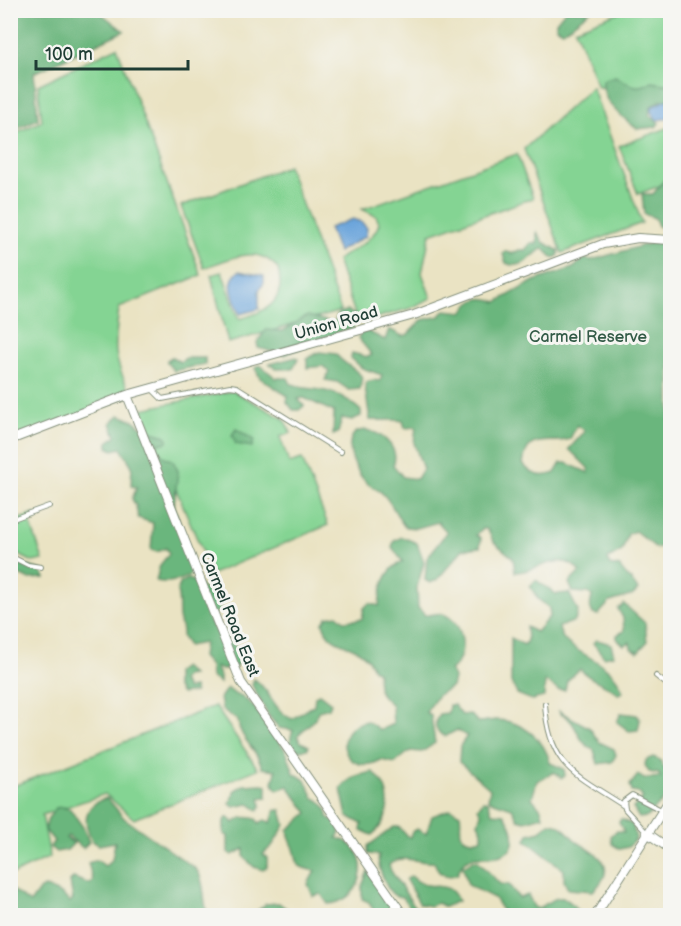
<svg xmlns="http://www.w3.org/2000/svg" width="681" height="926" font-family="'Balsamiq Sans',sans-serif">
<rect width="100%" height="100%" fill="#f6f6f2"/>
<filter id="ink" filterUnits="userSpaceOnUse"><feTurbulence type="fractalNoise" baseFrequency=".0167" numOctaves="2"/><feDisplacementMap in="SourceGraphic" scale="12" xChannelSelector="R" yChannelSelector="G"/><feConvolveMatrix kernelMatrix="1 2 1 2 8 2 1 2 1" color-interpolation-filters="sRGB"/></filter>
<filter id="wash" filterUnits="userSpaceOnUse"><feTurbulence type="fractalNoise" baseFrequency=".008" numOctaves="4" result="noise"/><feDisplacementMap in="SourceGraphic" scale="24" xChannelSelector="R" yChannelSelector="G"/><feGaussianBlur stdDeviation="1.35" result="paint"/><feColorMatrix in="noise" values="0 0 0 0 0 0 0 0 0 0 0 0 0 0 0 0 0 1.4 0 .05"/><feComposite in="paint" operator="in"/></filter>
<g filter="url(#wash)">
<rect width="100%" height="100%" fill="#eae3c3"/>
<path fill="#84d493" stroke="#528864" stroke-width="1.5" d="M622,11H670V83L646,92L598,87L575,29Z
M117,47L201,275L119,308C114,347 112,358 131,394L11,441V135L42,121L38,85Z
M592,87L642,223L562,253L524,149Z
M670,127V182L638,194L619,146Z
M517,154L533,198L430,234L422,273L431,298L411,308L358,323L337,260C351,250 375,241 379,223L376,216L362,209Z
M288,166L341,311L228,343L211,275L222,272L239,319C266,312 287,302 278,269C258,243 229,259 204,268L181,206Z
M233,391L284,419L291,433L280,437L289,463L302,459L328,525L212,574L142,409Z
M35,514L37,519L30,522L43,560L33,562L11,551L10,522Z
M215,706L258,769L134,819L105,794L42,815L50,857L11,875V787Z"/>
<path fill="#6bb67d" stroke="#457a58" stroke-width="1.5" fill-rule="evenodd" d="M11,10L98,11L124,31L34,73L38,119L11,131Z
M565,11V10L590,11L563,31L556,27V22Z
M615,76C631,85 636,90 652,82L670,85V100H662L651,106L649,115L659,123L656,127L637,129C621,115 601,104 603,80Z
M665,179L670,184V231L658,226L655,218L644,214L642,194H653Z
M537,232L543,242L559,251L558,256L553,258L543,248C531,256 522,271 506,263L503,254L505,251L512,254L519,250H525L531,243L537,244Z
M655,242L670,243V545L656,548L635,531L628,534L622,551L608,559L609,565L620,567C625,576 633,580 638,590L633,595L610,602L598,615L593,614L590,607L592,596L588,593L573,592L569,583L580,572C561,548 538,573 515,572L513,558L494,542L487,529H482L476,535L481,538L480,547L463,549L437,580L430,583L425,580L427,558L447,532L438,522L417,528L405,527C397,517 391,501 382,493C378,489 371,487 367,483C357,474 345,449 352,437C362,418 404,443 393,465L403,477L417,479L423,469L414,443L416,427L405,428L403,421C393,419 381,421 370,420L365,387L366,382L373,380L380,381L382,375L362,368L351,358L352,353L368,357L372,355L358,338L361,333L367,331L385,340L389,329L402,336L407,335L422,320L440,316L445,310L464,312C472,297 483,296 497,302L534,281L573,268L584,259L592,260ZM577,425L585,431L569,449L588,468L589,473L566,463H561L555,473C542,478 531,475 523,464C527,431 548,446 570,439Z
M348,310L356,317L354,328L340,331L285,355L258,348L257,342L266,330L283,331L307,316L334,323L338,314Z
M319,352L336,354C342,364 355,367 362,377L360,389L349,390L337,382L325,380L329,372L323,366L307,368V359Z
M172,357L180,362L186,358H205V364L174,371L167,363V360Z
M296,357L298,359L293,369H277L270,364Z
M260,365L276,378H288L291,384C296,384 300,388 305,388C327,390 343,393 361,411V416L352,420L342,418L338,433L333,435L334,412L304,398L298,399L304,406L299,410H293L287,402L288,396L260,378L255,368Z
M119,415L133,420L145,430L166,436L168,440L164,443L153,444L161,455L173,461L178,471L174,505L193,573C183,580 169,584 156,581L160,565L169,554L166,548L157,552L151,550L153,523L138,518L136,506L132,499L137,487L131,486L132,466L121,448L113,450L108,447V442L116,436L111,423Z
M236,429L254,440L252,447L236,444L232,435Z
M402,537L417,543L424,562L417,587L418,608L425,615C431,616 437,612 443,614C465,622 469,657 450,670L454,678L452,687L439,694L426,712L431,716L435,743L422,752L410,751L395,763L381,760C344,780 327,727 367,721L380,730L393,724L392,705C379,694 376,689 378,672L373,669C361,638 330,652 323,623L327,617L337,615L344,621L362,619L364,608L369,603L379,606C380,590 386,567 403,562L392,547L394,541Z
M15,562L41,570L45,578L28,579L12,572L11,564Z
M188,579L196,582L221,604L218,612L207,617C211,622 213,629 219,633C230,642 239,644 240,661L235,667L222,670L215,667L220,677V683L211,677L210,666L202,657L204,643L188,646L182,637C183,628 180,625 179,617C178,606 180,603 177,591L181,582Z
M536,580L556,594L569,593L578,611L575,621L559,627C561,655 612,655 623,692L618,694C606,682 592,683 580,669L567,681L565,690H558L545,681L544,697L532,700L517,694L511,682V638L524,645L527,641L526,627L536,632L550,616L549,608L538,599L530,586Z
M624,604L645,623L647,642L638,652L631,648L630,642L624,645L617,639V635L624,631L623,618L618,609Z
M597,640L611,644L614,655L604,657L593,643Z
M183,667L192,675L185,676L182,681L187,689L194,687L195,692L181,694L176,686V672Z
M254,679C270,689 274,712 292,719L314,705L315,696L319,694L331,703L329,708L318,711L315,719L297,736L301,742L309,746L307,749L297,750C288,743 290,739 293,730L279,728L268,715L252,685Z
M227,688L236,695L242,696L255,708L286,751L294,773L305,780L314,798C322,801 328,809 328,817L337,823L340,832L337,838C373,846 368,901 328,904L321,894L313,896L308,884L315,871C292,866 300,865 294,849C291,841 289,839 288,830L308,813L288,786L277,790C269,782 276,779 276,770L262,768C259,750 239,739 238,721L222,709L220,698Z
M449,705H454L462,715L470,714L478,722C485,722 491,720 497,720C522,721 545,739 550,763L564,769L565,776L562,778L554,772L537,781L532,798L541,809L543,816L525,821L518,819L512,808L488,800L490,789L459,762L460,746L467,736L457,730L446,736C435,733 433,723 439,714L448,713Z
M559,711L590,728L599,742L614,749L616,755L612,762L598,764L594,750C575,742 579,720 560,714Z
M621,713L637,715L640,720L638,730L629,731L617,722Z
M653,757L660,760L664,768L670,770V793L647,817L639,818L633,808L643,798L639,793L632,792L630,785L638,775L644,779L660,777L659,774L649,772L645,765L646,760Z
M373,772C394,790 392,818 372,835L361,830L362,824L347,816L341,789C347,778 361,774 373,772Z
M262,784L267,786V797L260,798L261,806L258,810L249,804L234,807L230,803L235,790L244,785Z
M107,798L124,818L196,869C207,884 202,908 209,915H11V889L30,903L40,889L45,887L61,894L70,902L73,899L70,882L73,878L90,884L93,880L88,863L97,860L105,866L112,860L115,842L99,845L92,841C82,821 84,804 107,798Z
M483,801L488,802L492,813L504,814C512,825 517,837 511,849C490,868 469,842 457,875L447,876L439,872L434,862C418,864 403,852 389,865L391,871L420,915L412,913L403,897C402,897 395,896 394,895C386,890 376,863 379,855L368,854V846L394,827H399L407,836L410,837L412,832L417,829L426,834L432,816L451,809L460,814C463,827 453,841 478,840L482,838V831L478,823L481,813L478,808Z
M62,807L70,809L83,827L89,842L83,848L68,836L66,838L74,843L67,850L56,852L50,847L54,841L45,830L48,818L56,808Z
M275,810H281L285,825L272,846L263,854L267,858V867L263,870L254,867L244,857V849L232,855L228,852V836L224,834V821L228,817L234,823C241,816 246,817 256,819L259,823L265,820L271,823Z
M621,819L633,825L636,839L628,847L620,849L612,844L611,835L617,831L624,832L619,822Z
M549,823C564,822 568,836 579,843C600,856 619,867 593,891L568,889L564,881V870L526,840L529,834L541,831Z
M473,860L478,861L500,884L509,885L519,898L528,895L534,907L539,909C558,893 567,893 580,915H505L494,898L468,885L463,867Z
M368,871L389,903L401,915H376L369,902L362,899V886Z
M411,876C415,879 419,883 424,884C438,889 450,881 458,901L445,907L438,903L430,906L420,904C416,899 409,885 406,880Z
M279,903L295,915H252L266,904Z"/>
<path fill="#6ba4db" stroke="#457088" stroke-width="1.5" d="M666,100L670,101V118L657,120L651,112L652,107Z
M353,219L361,222L367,228L366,236L338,252L329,228Z
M239,271L264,276V283L259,290V309L240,314C235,299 224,283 239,271Z"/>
</g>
<g filter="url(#ink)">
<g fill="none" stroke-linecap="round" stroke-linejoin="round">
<g stroke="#84907c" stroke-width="6">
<path id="service" d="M152,389L162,399L230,386L237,387L341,452
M10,520L49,506
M10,556L28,565L41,567
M656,676L670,687
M545,704C549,768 577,775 624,806
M646,832L625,809L624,801L632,795L661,810"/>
</g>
<g stroke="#84907c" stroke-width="10">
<path id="minor" d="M127,395L241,682L404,916
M10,440L127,395L414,315L603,244L638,238L670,240
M647,833L670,849
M595,916L670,799"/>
</g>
<use href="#service" stroke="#fff" stroke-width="4"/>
<use href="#minor" stroke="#fff" stroke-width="8"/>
</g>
</g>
<g text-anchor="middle" stroke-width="6" stroke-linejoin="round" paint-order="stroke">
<g font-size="16" fill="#1f3d34" stroke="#f6f6f2">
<text transform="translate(336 322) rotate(-16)" y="6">Union Road</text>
<text transform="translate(231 614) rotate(68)" y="6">Carmel Road East</text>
</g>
<g font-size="16" fill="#335b47" stroke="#f6f6f2">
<text x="588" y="342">Carmel Reserve</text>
</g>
</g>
<rect width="681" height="926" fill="none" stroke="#f6f6f2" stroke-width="36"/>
<path d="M36 60v9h152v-9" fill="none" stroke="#1f3d34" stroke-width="3"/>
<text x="45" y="60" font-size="18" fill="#1f3d34" stroke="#f6f6f2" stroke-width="4.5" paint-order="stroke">100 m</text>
</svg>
